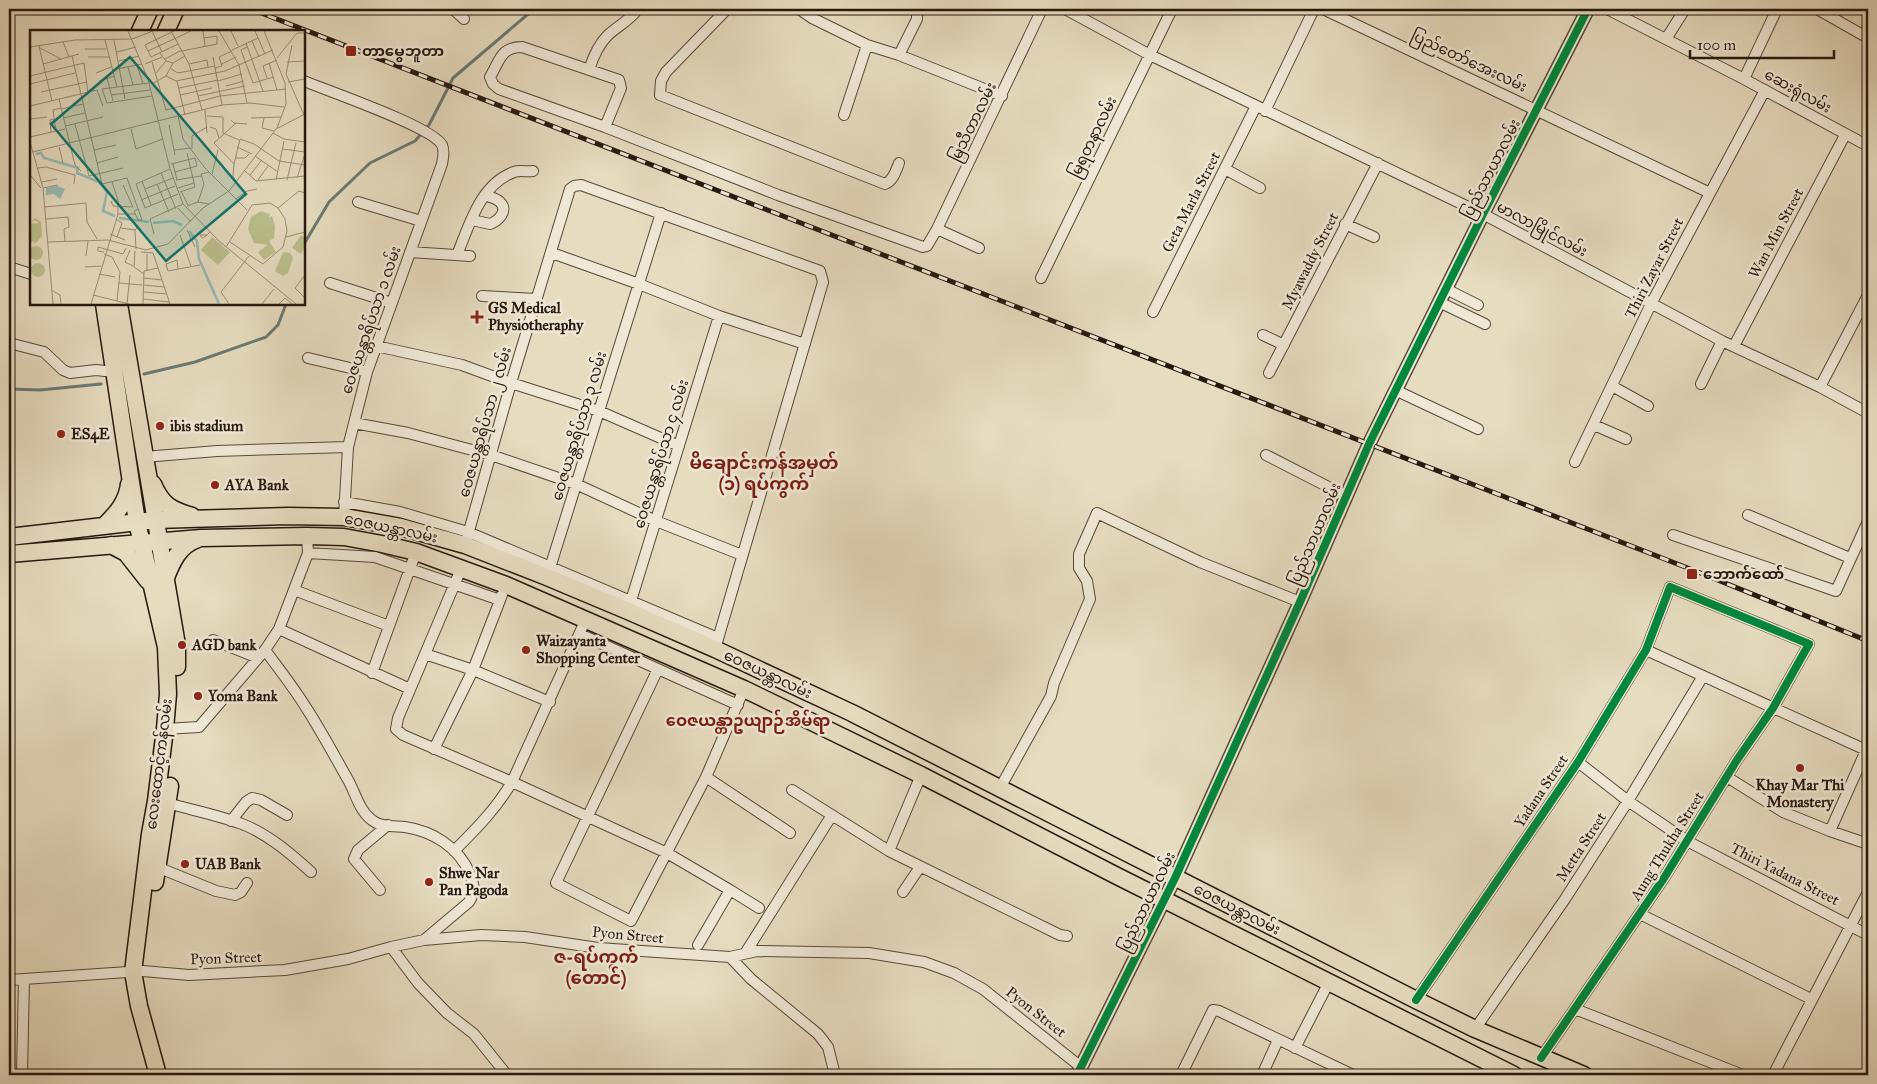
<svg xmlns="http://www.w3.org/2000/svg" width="1877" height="1084" font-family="'IM FELL Great Primer','Noto Sans Myanmar',serif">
<rect width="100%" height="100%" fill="#e6dcc0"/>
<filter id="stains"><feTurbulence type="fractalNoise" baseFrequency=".004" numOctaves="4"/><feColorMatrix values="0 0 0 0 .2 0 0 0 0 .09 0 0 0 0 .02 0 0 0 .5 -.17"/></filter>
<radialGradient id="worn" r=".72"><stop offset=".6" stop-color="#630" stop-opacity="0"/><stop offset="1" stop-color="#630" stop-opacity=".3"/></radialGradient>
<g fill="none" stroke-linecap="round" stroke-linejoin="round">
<path stroke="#6a7a72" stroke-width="3" d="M304,244L329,202L370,163L415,141L429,125L453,78L534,9
M144,374L195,362L266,337L278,325L286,304
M9,389L40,390L101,384"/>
<g stroke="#58493a" stroke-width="12">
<path id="minor" d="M453,9L464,19
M727,9L666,72L661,81L660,95L885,184C893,181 896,171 899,163
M799,9L812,18L867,45L899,55L1002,96
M1065,9L1150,55L1483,214L1722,341L1820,387L1868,413
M1323,9L1710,193
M1607,9L1744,79L1868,146
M1817,9L1868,38
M1666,39L1685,9
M899,55L917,19V12L913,9
M589,70C593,57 598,45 608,35C618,26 630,20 638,9
M1744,79L1777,9
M304,81C328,91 433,127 442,145C445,152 443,157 442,164L367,372L348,447L344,517
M1265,111L1314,9
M844,115L867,45
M605,127L621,88L619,80L522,47C501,47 500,60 490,77L493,84L499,89L605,127L778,195L923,247L927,246L937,229L1042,9
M1225,169L1260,188
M358,202L421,221
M472,220L490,224C498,221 509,211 500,202C496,198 489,197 485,195
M1345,224L1374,237
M937,229L979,248
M410,252L470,256
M552,253L639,284L719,316L805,344
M457,255C469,226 480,184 514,172C519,170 527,172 533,171
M9,267L31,274
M1041,278L1172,9
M330,283L392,303
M1446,289L1478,305
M482,296L537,299
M1439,302L1485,324
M1153,312L1256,106
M1263,335L1284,345
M9,343L44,352L63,370L70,373L96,370L114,372
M376,346L462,365L511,383L599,411L679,446
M1734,346L1845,135
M308,358L367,372
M1269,373L1378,163
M1701,384L1722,341
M1612,386L1648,406
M1820,387L1868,295
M1395,390L1478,429
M354,423L408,433L491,455L576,484L656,521L742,555
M1594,425L1626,439
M1266,455L1346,496
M144,457L217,451L348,447
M1575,462L1651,304L1765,90
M344,502L400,512L468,532L718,638
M1748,515L1850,558
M1673,535L1836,591L1868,521
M465,545L511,383L570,189L574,186L581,185L820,271L823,282L715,649
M308,553L375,557L500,600
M461,569L398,718L396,729L403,735L512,782L667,853L730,890
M549,571L661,213
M294,590L389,626
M630,604L719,316
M279,629L410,689
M580,634L738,705
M213,640L258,658
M265,650C279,669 294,688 307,709C321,731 334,755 347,778C356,793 359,813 375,822C382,827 396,826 405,827C432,831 459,847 470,874C474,885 476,891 469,902L424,940
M1646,650L1866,750
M425,654L473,670L550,702
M658,669L556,883L631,921L706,777L744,689
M372,673L416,552
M165,729L199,727L265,650L279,629L308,553L307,536
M434,749L473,670L502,595
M1578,762L1628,801L1687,841L1868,935
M706,777L790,833
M1727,777L1783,812L1830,831L1868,844
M1000,788L1051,696L1054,683L1090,599L1087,581L1079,568V554L1097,513L1200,562L1300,602
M792,790L889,851L1060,935L1067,936
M167,803C192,810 218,815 242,824C268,834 290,853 311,872
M231,821L246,802L252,798L261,800L287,815
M1830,831L1868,746
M454,851C477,828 495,810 512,782L586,619
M889,851L921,775
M157,867L216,891L235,895L241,892L247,883
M380,890L354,859L358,850L388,825
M903,892L920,867
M1640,914L1811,999
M698,945L730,890L759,908
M391,947L418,983L447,1013L474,1034L507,1075
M746,952L832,815
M730,957L751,979L818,1034L828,1047L835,1075
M9,980L143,971L189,975L285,970L348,959L391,947L424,940L481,935L525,937L598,948L730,957L757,951L869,953L924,962L954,973L983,989L1081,1067
M1416,1000L1578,762L1646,650L1670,587L1809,644L1773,708L1737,760L1664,878L1541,1058
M1575,1009L1743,1075
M1475,1029L1565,899L1628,801L1703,676
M1295,1048L1329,982
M22,1075L24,979
M1181,1075L1213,1010L1219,1011L1353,1075
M1262,1075L1278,1040
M1773,1075L1868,892
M1867,1075L1868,1074"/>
</g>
<g stroke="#58493a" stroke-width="15">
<path id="tertiary" d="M1077,1075L1175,878L1300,602L1369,444L1483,214L1588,9"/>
</g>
<g stroke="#28180e" stroke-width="19">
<path id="primary" d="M140,31L150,9
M166,31L176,9
M104,304L137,522L166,647L168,694L165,729L156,801L150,834L133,972L139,1006L158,1075
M119,304L177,645V667
M153,484C162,505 171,510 192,516
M104,526C117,513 127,502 129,484
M9,537L155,520L288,516L344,517L401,527L465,545L547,577L628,611L715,649L852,713L1416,1000L1475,1029L1584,1075
M111,545L126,553L148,581
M9,554L201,538L307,536L344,537L382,544L416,552L506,585L744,689L921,775L1117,876L1514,1075
M165,580C172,562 179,545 198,539
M155,882L170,786"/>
</g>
<use href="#minor" stroke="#efe8d6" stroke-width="10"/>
<use href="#tertiary" stroke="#efe8d6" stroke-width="12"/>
<use href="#primary" stroke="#e6dcc0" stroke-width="16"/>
<g stroke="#28180e" stroke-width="5">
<path id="rail" d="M251,9L1698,572L1868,641"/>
</g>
<use href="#rail" stroke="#efe8d6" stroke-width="3" stroke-dasharray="9" stroke-linecap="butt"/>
<g stroke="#efe8d6" stroke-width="11">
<path id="cycleway" d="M1416,1000L1578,762L1646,650L1670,587L1809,644L1773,708L1737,760L1664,878L1541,1058
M1077,1075L1175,878L1300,602L1369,444L1483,214L1588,9"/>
</g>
<use href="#cycleway" stroke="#00873e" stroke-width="8"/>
</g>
<g fill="#8f2418" stroke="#efe8d6" stroke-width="2">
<rect x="345" y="45" width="12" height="12" rx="2.5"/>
<path d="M474.5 309.5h5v5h5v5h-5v5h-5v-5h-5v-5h5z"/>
<circle cx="160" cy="426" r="5"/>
<circle cx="61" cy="434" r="5"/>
<circle cx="215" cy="485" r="5"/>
<rect x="1686" y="568" width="12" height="12" rx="2.5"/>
<circle cx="182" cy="645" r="5"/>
<circle cx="526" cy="650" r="5"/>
<circle cx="198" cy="696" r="5"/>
<circle cx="1800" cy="768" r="5"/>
<circle cx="185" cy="864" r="5"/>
<circle cx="429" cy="882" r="5"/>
</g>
<g text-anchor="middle" stroke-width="5" stroke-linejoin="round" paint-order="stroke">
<g font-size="15" font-weight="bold" fill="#28180e" stroke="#efe8d6" text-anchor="start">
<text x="362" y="56">တာမွေဘူတာ</text>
<text x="488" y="313">GS Medical<tspan x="488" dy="17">Physiotheraphy</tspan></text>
<text x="170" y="431">ibis stadium</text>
<text x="71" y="439">ES4E</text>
<text x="225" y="490">AYA Bank</text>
<text x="1703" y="579">ဘောက်ထော်</text>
<text x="536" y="646">Waizayanta<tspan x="536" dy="17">Shopping Center</tspan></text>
<text x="192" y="650">AGD bank</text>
<text x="208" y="701">Yoma Bank</text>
<text x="1800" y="790" text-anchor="middle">Khay Mar Thi<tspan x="1800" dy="17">Monastery</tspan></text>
<text x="195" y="869">UAB Bank</text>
<text x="439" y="878">Shwe Nar<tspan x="439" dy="17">Pan Pagoda</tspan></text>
</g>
<g font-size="15" fill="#28180e" stroke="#efe8d6">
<text transform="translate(1469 61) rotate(25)" y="5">ပြည်တော်အေးလမ်း</text>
<text transform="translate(1798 91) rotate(29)" y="5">ဆေးရုံလမ်း</text>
<text transform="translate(973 122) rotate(-64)" y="5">မြသီတာလမ်း</text>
<text transform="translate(1093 137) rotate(-64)" y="5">မြရတနာလမ်း</text>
<text transform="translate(1491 169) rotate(-63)" y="5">ပြည်သာယာလမ်း</text>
<text transform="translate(1191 202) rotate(-63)" y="5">Geta Marla Street</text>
<text transform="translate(1542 229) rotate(28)" y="5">မာလာမြိုင်လမ်း</text>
<text transform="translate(1776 233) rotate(-62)" y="5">Wan Min Street</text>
<text transform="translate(1310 261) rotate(-63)" y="5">Myawaddy Street</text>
<text transform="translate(1654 268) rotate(-63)" y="5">Thiri Zayar Street</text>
<text transform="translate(371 320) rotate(-71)" y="5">ဝေဇယန္တာရိပ်သာ ၁ လမ်း</text>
<text transform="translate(485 422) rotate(-74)" y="5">ဝေဇယန္တာရိပ်သာ ၂ လမ်း</text>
<text transform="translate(579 426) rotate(-73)" y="5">ဝေဇယန္တာရိပ်သာ ၃ လမ်း</text>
<text transform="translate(661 454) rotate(-73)" y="5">ဝေဇယန္တာရိပ်သာ ၄ လမ်း</text>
<text transform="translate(391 528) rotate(12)" y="5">ဝေဇယန္တာလမ်း</text>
<text transform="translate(1315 534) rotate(-67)" y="5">ပြည်သာယာလမ်း</text>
<text transform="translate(768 674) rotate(25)" y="5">ဝေဇယန္တာလမ်း</text>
<text transform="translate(159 764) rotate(-83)" y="5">လေးထောင့်ကန်လမ်း</text>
<text transform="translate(1541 791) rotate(-56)" y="5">Yadana Street</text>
<text transform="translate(1667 846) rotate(-58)" y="5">Aung Thukha Street</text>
<text transform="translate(1581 847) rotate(-57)" y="5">Metta Street</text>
<text transform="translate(1785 874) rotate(27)" y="5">Thiri Yadana Street</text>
<text transform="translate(1147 902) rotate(-64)" y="5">ပြည်သာယာလမ်း</text>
<text transform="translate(1237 909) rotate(27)" y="5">ဝေဇယန္တာလမ်း</text>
<text transform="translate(628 935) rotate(5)" y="5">Pyon Street</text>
<text transform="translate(226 958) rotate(-2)" y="5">Pyon Street</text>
<text transform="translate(1036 1012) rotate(38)" y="5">Pyon Street</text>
</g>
<g font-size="16" font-weight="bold" fill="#7a1f14" stroke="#efe8d6">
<text x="748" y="726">ဝေဇယန္တာဥယျာဉ်အိမ်ရာ</text>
</g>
<g font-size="18" font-weight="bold" fill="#7a1f14" stroke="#efe8d6">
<text x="764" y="469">မိချောင်းကန်အမှတ်<tspan x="764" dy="21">(၁) ရပ်ကွက်</tspan></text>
<text x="596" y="963">ဇ-ရပ်ကွက်<tspan x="596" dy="21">(တောင်)</tspan></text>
</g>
</g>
<g transform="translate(30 30)">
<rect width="275" height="275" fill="#e6dcc0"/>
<path d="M231,181L240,184L239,188L242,186L245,196L244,208L239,211L246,222L234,230L228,222L238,215L224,213L218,199L221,187ZM5,188L11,192L12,206L6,213L0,211V194L9,193L5,190L0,193ZM271,205L275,208V217L271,224L262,218ZM182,207L200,222L188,235L171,220ZM-1 223a7 7 0 1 1 14 0a7 7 0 1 1-14 0ZM253,222L260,223L263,228L258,243L253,246L245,241ZM1 240a7 7 0 1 1 14 0a7 7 0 1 1-14 0Z" fill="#bbbf8e"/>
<path d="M27,156L35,159L30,169L24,164L16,165V158Z" fill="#96bbb5"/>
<path fill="none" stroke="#96bbb5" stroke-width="2.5" d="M6,124L11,123L14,128L48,138L47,143L69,152L77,162L73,181L85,186M89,188L119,192M123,193L143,191L152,195M159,201L167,211L169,229L189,274"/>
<path fill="none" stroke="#9a8e79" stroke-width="1" d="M98,1L118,49L140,139L153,174L189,211L266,274M122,1L132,22M141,1L159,34L172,80M144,1L115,15L121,27L148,14M173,1L175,16M189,1L209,35L217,73M201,1L208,16M225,1L235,24M234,1L255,53L256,74L247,98M75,10L87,57M84,10L95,69M222,11L229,27M33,12L39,27M216,13L233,61M262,15L256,44L274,85M9,16L22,71M0,17L45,10L102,9L123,1M217,17L211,20L223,53L244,47M10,18L31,29M55,19H76M202,20L228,8M118,21L161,1M152,21L187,14V6L174,8M87,22L106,17M130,23L136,31L143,33M42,26L72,154L97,148L112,190M58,27H79M183,27L192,75M247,28L267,3H275M135,29L152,20M89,31L109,26M122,32L136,80L190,66L256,59M257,32L275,31M239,33L247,60M13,34L49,24M115,34L132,27M159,34L177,30L178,37M192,34L206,27M107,35L113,54M98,37L103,55M185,38L192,36L189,27L202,21M141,39L148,43L185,36M82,40L112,34M66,43L81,37M126,43L136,31M0,46L54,33L58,63M136,46L146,51L195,41L243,20M77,48L83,71M237,48L233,36L247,30M69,51L85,46M147,51L155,85M188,51L212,44M258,52L275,49M118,53L72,59L77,73L122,66M0,54L45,43M122,54L136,46L143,33L155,26M196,56L214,51M149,58L188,50M11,62L57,52M81,65L120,60M150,65L182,58M168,66L215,56M29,69L45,135L51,141M0,76L67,60L73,76M31,79L53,74M175,80L177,103M148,86L153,109L175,138L217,180M177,86L193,87V103L209,110M33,88L55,83M221,88L251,87M234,88L232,98L244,101M0,89L17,87M201,90L204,93L217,94M206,93L184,113L204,134L203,146L206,152M45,94L59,146L93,138M139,95L145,125M35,96L73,87M180,97L186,99L189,108M101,99L106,119L133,109M26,101L23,80L31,78M21,102L20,90L24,89M243,103L254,109L275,112M0,107L35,99M0,112L13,158L23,274M29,117L33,133M207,117L222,124M162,119V106L177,97M253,119L275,122M64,120L86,115M145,120L160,118M3,122L192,75L220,73L254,77M225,126L248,142M205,128H215L219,124M67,133L88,127M141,134L165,128L167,136L145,142M143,134L147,150M204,134L210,109L224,114L249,131L275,135M8,138L16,137L45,145L44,154M140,139L106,154L115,178L148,164M215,141L226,151L275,146M131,143L146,179M182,144L188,120M0,145L11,158M220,145L231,131M267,148L275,124M146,150L171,146M228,150L238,136M246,150L254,111M257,150L266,113M112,151L121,175M12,152L27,149M127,154L139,182M13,158L28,155M148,158L164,153M115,159L143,148M151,161L158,175M150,162L165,157L157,123M206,169L217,161L227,159M111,170L145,156M81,171L83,176L103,177L93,155M168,172L174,154L171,144L179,142M157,176L168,172L179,174M15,177L56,173L57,192L67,209M148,178L161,192M248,178L269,161L275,163M108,179L104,181L108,190H112M88,184H105M16,189L38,187L39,197L34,199L35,212M86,189L92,193L87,207M91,198L105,200L109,196M105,200L106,219M157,200L165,217M80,204L95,210M124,204L120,189L153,174M150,205L161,236M177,205H170L172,208H173L177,205L180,202M256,207L275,202M18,212L78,210L116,220L138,214L173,178L199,161L246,99L275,84M196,217L222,175L240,173L248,178L255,189L257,201L253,217L233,234L200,212M100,220L95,232L103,236M105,221L104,237L114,244M74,222L68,221V217L93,224L96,218M111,222L123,223L140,274M74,224L82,227L90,242L87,271M56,226L58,211M55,237L71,236M148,239L147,230L136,234L138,241L170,235M117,241V224M69,244L85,247M275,245L265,258L275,268M114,248L132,250M89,253L112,255M114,255L134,257M23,261L30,265L31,274M114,262L137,264M63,265L99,274M113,269L139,272M61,274L88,184V170L82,152M97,274L100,245M113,274L114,241L128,238M199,274L191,262L219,226M232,274L244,259M249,274L255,268L262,274"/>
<path fill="#0f766e" fill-opacity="0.15" stroke="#0f766e" stroke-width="2.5" d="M100,27L216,164L136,231L21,94Z"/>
<rect width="275" height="275" fill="none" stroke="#28180e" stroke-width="2.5"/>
</g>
<rect width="1877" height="1084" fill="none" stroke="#e6dcc0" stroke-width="30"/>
<rect x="10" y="10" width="1857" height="1064" fill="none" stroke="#28180e" stroke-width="2.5"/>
<rect x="15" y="15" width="1847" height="1054" fill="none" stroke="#28180e"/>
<path d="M1690 50v8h144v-8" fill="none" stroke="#28180e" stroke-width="2.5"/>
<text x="1697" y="50" font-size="15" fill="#28180e" stroke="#efe8d6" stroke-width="4" paint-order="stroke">100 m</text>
<rect width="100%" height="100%" filter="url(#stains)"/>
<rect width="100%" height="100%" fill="url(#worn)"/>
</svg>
